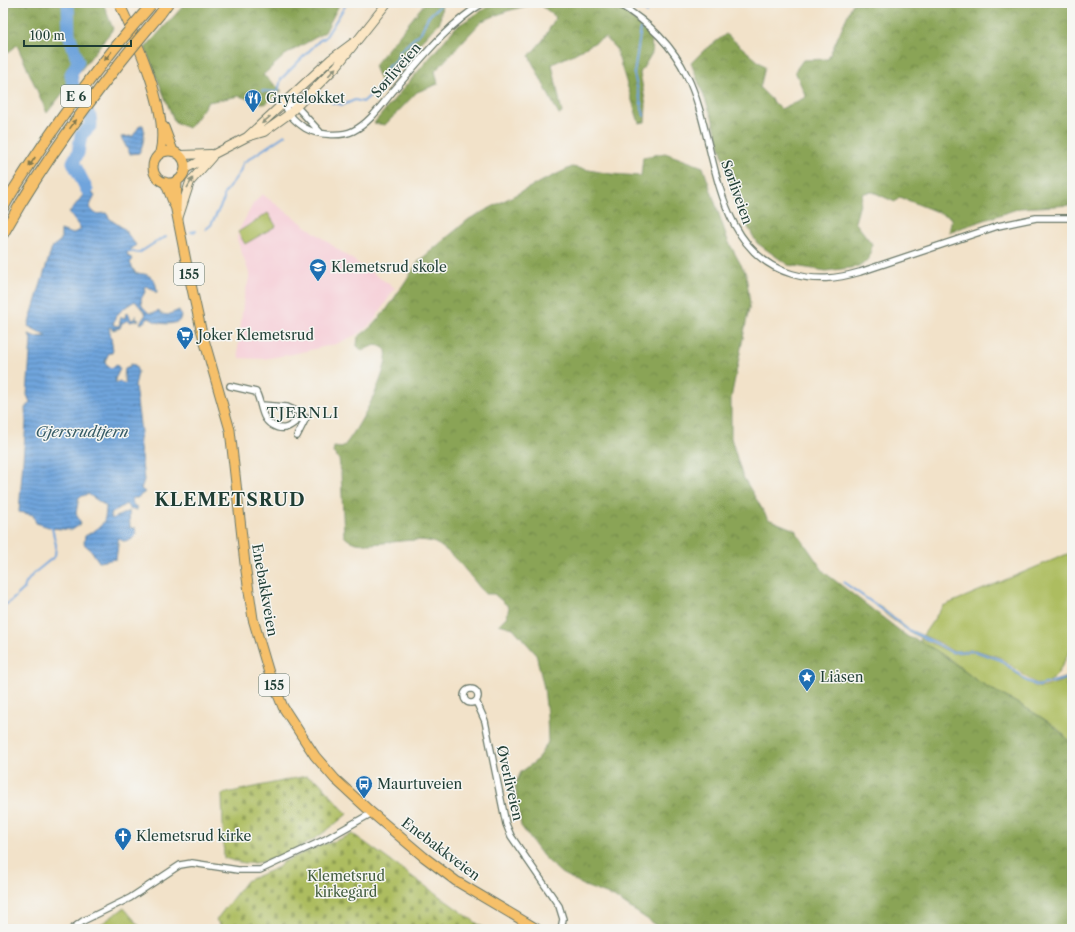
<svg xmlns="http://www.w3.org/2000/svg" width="1075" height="932" font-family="'Libre Caslon Text',serif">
<defs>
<pattern id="forest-crowns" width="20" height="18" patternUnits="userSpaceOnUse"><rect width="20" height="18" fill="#8aa456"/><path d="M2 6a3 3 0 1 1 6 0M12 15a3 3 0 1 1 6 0" fill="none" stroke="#708748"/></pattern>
<pattern id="sand-dots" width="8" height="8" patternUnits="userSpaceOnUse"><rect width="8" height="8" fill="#eeda9e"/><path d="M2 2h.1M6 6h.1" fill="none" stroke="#ccbc89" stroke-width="1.8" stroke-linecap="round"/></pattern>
<pattern id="cemetery-stones" width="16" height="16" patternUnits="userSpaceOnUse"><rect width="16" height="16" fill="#adbd60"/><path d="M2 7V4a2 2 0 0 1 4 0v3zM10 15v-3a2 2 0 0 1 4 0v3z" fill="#8c9b50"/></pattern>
<pattern id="water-rules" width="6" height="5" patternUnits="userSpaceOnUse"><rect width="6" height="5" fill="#6fa4dc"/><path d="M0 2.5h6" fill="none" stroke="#5b87b3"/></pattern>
</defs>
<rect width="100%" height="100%" fill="#f6f6f2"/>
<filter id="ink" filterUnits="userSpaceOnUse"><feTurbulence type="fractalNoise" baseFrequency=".025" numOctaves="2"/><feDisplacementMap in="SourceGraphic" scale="8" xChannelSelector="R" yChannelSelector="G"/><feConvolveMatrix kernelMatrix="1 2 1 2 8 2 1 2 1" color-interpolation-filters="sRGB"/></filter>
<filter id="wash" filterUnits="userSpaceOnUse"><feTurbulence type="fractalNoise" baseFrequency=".012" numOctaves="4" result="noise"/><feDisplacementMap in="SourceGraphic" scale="16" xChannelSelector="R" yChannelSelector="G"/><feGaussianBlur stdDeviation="0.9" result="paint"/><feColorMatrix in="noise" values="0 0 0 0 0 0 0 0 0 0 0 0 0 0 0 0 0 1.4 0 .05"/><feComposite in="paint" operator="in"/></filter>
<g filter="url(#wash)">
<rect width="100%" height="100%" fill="#f2e2c9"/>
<path fill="#f6cfd8" d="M262,194L343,253L395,288L373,322L360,333L336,344L293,354L263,359L239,358L238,348L244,296L250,276L237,239L238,232L253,204Z"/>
<path fill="#adbd60" stroke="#667d4a" d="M268,213L276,226L245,244L238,232Z
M1072,552V647L1057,675L1047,684L1039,685L1031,682L999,657L975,650L952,651L923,635L943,606Z
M921,638L952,653L975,652L1000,660L1023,679L1040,688L1072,678V682L1065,684L1067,688L1072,692V748C1067,724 999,695 978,681C969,675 960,667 951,660C941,653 930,647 920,641Z
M124,908L142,929H94Z"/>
<path fill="url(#forest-crowns)" stroke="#547045" d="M11,3H103L113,29L47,113L17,45L3,57V25L8,15Z
M186,3H340L325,32L285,55L263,75L282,91L265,104L239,96L208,102L189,128L175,123L145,48Z
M425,3H442L440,22L381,83L374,66Z
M494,3H600L625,12L651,35L652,53L640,73L646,105L645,122L639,123L616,49L605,37L572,55L552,64L562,113L559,115L529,56L543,40L556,17L538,3L507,11L482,21L435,71L438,84L417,92L385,125L374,123L456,27Z
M853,3H1072V205L1020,208L949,232L952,218L900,197L895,202L873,192L863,193L855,222L872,244L869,259L857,267L826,271L788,265L757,243L736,206L712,117L691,63L702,52L726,34L765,67L760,88L781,109L806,97L795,71L803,60L828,59Z
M665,153L703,167L728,241L746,274L750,303L731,398V438L742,475L768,519L795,530L824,572L908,637C935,645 954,665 978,681C1010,702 1047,714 1071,744L1072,929H662L614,897L585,886L561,873L543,856L521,826L515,785L521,772L536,761L548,742L547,715L544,688L536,654L513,628L499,624L507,616L509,607L494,594H485C471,577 457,557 439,545C416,530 360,556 344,536L341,474L339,459L333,453L334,447L342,448C357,433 390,371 386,350C377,342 372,346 362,351L357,346L358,337L371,327L387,309L419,261L469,219L538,183L572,167L611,174L641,176L643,157Z"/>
<path fill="url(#sand-dots)" stroke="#868c69" d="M877,604L909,630L939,642L952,651L975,650L1001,658L1036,684L1043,685L1072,675V678L1044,687H1036L1023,679L1000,660L974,652L952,653L913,634L887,616Z"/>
<path fill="url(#cemetery-stones)" stroke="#667d4a" d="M306,776L318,781L347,814C323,835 287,860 254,863C244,864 234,861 224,858L222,794Z
M353,834L485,929H223L216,920L246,881L279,867L283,862L326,843L327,844Z"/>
<path fill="url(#water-rules)" stroke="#477088" d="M140,125H143C146,133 143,146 139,153L130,154L121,137L133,136Z
M87,190L95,195L89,208L96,214L106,213L111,220L123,228L136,245L127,253L128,256L133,259L130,263L136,274C150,272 157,280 157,293L147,286L144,287L145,292L141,299L142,306L149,313H155L158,310L161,314L168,315L179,310L181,317L179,321C170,326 157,324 149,318L141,324L140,323L146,314L135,301C125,307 115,313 113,325L119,326L121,317L125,318L126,313L129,314L131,320L134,319L136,315V319L139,320L130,322L128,320L122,323L120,328L112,330L111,327H109L113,350L112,353H109L105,361L106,365L111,368L117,365L120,369L115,379L116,383L120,381L123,384L126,383L124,377L125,368L130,366L131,364L135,365L138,372L135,386L141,432L139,439L144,480L141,489L145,492L137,498H132L133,505L137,507V510L130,509L126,504L110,514L112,519L129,511L130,528H135L136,534L131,540L123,541L118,538V545L116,559L99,562L91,550L84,544L85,536C101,527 106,525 106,506L88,494L79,497L76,513L81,524L72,530L52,528L36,523L33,515L19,512L26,422L25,408L30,402L27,395L31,340L29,334L36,337L47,336L28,326L52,247L61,240V230L72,234L81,229L69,213Z"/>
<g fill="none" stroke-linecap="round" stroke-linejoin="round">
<path stroke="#6fa4dc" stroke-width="2" d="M639,3L647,13
M641,28L634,74L644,116
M262,91L278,92L281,79L320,40L325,38L347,3
M332,103H335L343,105L355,100L363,102L381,86L385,79V71L388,66L396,61L399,52L421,32L428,17L443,3
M206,229L211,225L224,199V194L240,172L243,163L285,135
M191,232L196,231
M129,251L139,253L159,240L166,237
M843,582L883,610L908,630L938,644L951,652L975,651L1001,660L1027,681L1038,686L1072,677
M3,606L10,602L24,589L26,583L33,574L55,556L56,545L52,528"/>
<path stroke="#6fa4dc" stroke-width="13" d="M68,3L69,34L78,62L71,74L73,86L90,117L91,125L81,135L78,153L73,162L87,190"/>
</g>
</g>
<g filter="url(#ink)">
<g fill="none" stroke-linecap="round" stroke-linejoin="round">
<g stroke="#697768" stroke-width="8">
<path id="minor" d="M617,3C647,21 672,44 687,76C718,139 710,250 792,274C816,281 836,279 860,272L998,226L1036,218H1072
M320,132L297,107L285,103C286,114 296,122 305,128C317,135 340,137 353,131C370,123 382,104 394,90C422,58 447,25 483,3
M230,386L256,392C262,403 260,418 272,425C290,436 295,416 306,418L297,436
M261,405L287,407L296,411
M464 696a7 7 0 1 1 14 0a7 7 0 1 1-14 0Z
M476,701L485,721L506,824L511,836L559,906L563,919L561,929
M72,929L83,921L130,898L180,865L192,863L238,870H260L326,839L372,813"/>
</g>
<g stroke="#697768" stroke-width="9">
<path id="tertiary" d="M3,5L4,3"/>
</g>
<g stroke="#697768" stroke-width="10">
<path id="secondary" d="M247,137L331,59L354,42
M181,155L211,154
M185,169L247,137L264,132L289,114L337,66L387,3
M178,219L190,182L212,157"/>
</g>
<g stroke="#697768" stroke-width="11">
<path id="primary" d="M119,3C136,39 170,113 160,152
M164,127L173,151
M153 167a16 16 0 1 1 32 0a16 16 0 1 1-32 0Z
M177,181L176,210L188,271L201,329L230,430L245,564L253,619L269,673L283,707L315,756L335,779L372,813L424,857L456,881L537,929
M165,182L176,209"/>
</g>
<g stroke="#697768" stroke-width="12">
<path id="motorway" d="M160,14L168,3
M3,208L11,194
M3,234L21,203"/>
</g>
<use href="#minor" stroke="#fff" stroke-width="5.5"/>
<use href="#tertiary" stroke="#fff" stroke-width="7"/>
<use href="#secondary" stroke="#fbe6c4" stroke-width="8"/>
<use href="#primary" stroke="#f6c06b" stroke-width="9"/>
<use href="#motorway" stroke="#f6c06b" stroke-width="10"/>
<g stroke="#697768" stroke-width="12" stroke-linecap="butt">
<path id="motorway-bridge" d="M11,194C53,127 99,64 151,5
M21,203C62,136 109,74 160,14"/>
</g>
<use href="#motorway-bridge" stroke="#f6c06b" stroke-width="10"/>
</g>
<defs><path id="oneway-solid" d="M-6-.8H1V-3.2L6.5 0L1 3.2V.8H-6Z"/></defs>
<g fill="#80784d">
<use href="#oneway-solid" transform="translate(108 56) rotate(129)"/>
<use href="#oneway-solid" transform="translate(73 124) rotate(-55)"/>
<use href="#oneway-solid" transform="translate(32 162) rotate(123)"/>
</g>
<g fill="#8d927c">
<use href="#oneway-solid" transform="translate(332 72) rotate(-47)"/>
<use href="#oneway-solid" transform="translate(266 120) rotate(140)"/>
<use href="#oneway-solid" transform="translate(190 183) rotate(-60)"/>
</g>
</g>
<defs>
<g id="restaurant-pin" transform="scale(0.9)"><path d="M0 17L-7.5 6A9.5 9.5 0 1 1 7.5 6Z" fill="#1f6fb2" stroke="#f6f6f2"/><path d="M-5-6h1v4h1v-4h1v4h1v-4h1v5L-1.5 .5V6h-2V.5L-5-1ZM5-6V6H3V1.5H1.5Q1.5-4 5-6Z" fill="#fff"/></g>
<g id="school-pin" transform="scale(0.9)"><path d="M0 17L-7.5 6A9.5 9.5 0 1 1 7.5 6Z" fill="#1f6fb2" stroke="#f6f6f2"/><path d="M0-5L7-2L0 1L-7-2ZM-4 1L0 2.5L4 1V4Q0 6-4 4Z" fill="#fff"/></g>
<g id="supermarket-pin" transform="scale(0.9)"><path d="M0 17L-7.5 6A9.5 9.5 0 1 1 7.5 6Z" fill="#1f6fb2" stroke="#f6f6f2"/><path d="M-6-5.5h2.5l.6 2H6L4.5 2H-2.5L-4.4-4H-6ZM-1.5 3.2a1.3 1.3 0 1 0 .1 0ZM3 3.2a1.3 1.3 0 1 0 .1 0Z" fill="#fff"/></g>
<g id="sight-pin" transform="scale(0.9)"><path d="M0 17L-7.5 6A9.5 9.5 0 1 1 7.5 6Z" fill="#1f6fb2" stroke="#f6f6f2"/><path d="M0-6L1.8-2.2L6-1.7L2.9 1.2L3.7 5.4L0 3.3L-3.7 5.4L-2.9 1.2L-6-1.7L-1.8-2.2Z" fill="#fff"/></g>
<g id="bus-pin" transform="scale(0.9)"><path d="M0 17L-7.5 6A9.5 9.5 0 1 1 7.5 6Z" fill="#1f6fb2" stroke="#f6f6f2"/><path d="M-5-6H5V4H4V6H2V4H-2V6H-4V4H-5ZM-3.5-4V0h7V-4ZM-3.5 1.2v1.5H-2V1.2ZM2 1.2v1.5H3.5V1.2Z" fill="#fff"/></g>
<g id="church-pin" transform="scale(0.9)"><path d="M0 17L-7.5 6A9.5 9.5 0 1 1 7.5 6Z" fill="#1f6fb2" stroke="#f6f6f2"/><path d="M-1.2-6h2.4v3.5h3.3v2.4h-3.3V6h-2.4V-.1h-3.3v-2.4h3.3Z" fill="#fff"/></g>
</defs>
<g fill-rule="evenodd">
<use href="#restaurant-pin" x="253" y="98"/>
<use href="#school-pin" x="318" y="267"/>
<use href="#supermarket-pin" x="185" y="335"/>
<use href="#sight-pin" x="807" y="677"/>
<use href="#bus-pin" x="364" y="784"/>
<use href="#church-pin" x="123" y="836"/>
</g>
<g text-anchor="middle" stroke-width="3" stroke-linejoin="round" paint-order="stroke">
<g fill="#f6f6f2" stroke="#60746d" stroke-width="1">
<rect x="61" y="85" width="30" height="22" rx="3"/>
<rect x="174" y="263" width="30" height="22" rx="3"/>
<rect x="259" y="674" width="30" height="22" rx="3"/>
</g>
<g font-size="13" font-weight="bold" fill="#1f3d34">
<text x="76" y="101">E 6</text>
<text x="189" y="279">155</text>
<text x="274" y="690">155</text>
</g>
<g font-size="14" fill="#1f3d34" stroke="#f6f6f2">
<text transform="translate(396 70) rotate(-49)" y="5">Sørliveien</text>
<text transform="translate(737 192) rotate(70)" y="5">Sørliveien</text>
<text transform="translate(265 590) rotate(80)" y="5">Enebakkveien</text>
<text transform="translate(510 783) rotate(77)" y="5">Øverliveien</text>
<text transform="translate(441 849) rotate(37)" y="5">Enebakkveien</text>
</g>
<g font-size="14" fill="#1f3d34" stroke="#f6f6f2" text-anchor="start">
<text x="266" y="103">Grytelokket</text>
<text x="331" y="272">Klemetsrud skole</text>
<text x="198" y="340">Joker Klemetsrud</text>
<text x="820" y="682">Liåsen</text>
<text x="377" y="789">Maurtuveien</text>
<text x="136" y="841">Klemetsrud kirke</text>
</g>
<g font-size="14" fill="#425d3f" stroke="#f6f6f2">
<text x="346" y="881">Klemetsrud<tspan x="346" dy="16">kirkegård</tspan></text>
</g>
<g font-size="15" letter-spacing="1" fill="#1f3d34" stroke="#f6f6f2">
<text x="303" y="418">TJERNLI</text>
</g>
<g font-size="15" font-style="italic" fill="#375c66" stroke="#f6f6f2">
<text x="82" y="437">Gjersrudtjern</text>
</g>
<g font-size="18" font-weight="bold" letter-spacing="1" fill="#1f3d34" stroke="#f6f6f2">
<text x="230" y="506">KLEMETSRUD</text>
</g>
</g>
<rect width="1075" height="932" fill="none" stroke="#f6f6f2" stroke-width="16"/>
<path d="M24 40v6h107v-6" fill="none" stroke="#1f3d34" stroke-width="2"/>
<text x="30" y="40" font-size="12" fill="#1f3d34" stroke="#f6f6f2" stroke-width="3" paint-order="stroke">100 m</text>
</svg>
